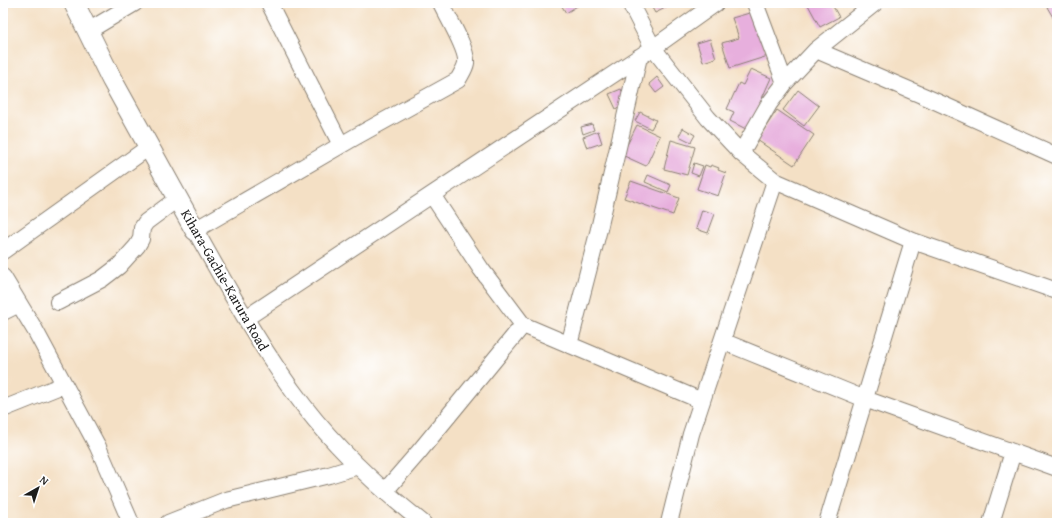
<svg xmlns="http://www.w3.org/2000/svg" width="1060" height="526" font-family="'Gentium Book Plus',serif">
<rect width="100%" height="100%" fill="#fff"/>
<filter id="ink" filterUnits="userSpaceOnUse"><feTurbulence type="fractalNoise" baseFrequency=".025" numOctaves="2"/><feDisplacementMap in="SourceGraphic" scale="8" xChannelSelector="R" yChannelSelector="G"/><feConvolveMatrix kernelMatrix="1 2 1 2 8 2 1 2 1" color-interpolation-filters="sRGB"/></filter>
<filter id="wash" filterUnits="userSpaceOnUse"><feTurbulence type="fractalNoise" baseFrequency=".012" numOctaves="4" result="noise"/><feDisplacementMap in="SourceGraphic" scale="16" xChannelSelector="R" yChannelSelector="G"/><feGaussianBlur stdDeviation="0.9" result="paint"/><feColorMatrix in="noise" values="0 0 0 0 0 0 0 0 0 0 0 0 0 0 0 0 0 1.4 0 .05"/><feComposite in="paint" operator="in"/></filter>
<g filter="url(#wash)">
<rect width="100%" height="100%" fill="#f4e0c5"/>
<g id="blocks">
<path fill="#e7afdd" d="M560,3H582L566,13Z
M656,3H676L655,13L651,6Z
M807,3H831L839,17L820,27Z
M1054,3H1057V24L1047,7Z
M753,12L768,56L730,68L722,43L739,38L732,18Z
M710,39L716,58L703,62L697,43Z
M751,69L771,78L748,130L730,121L734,112L727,109L739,83L743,85Z
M657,77L664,87L656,93L649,84Z
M621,89L627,104L616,109L609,94Z
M798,90L819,106L804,126L783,110Z
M777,110L814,135L794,165L757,140Z
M640,112L656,120L651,129L635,121Z
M592,124L594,130L583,134L581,127Z
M637,125L660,136L646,166L622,155Z
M683,128L695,135L691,142L679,136Z
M598,131L602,143L587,148L583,137Z
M671,140L695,147L687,175L664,169Z
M694,163L703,166L699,176L691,173Z
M705,165L710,167L711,165L719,168L718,170L726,173L718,196L697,189Z
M648,175L671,185L668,192L645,182Z
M631,181L679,198L673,215L624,198Z
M702,210L715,214L708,233L696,229Z"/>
</g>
</g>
<g filter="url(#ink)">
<use href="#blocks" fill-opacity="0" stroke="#887e70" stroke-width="1"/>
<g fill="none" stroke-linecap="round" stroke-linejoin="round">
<g stroke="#887e70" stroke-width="18">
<path id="minor" d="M269,3L341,145
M630,3L653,48L708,118L741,153L775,181L913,241L1057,291
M755,3L785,83
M88,31L135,3
M816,50L875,3
M741,153L769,104L785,83L816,50L926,97L1057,156
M432,195L481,269L523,325L702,401
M3,251L149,147
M3,277L35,330L98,447L131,523
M58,302L102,279L119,266L137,246L141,239L142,228L146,222L177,199
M3,312L19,304
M246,318L653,48L716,3
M722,341L865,399L1057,468
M569,345L599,229L639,57
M3,409L63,385
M385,491L418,453L523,325
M168,523L226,500L329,475L358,466
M423,523C380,489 338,450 304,406C262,351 229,290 195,230L355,137L458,80C461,74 465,69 466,63C468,50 447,16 441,3
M669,523L691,434L775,181
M827,523L913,241
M991,523L1013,452"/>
</g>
<g stroke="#887e70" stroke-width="22">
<path id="major" d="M74,3L112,80L195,230"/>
</g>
<use href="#minor" stroke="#fff" stroke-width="16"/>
<use href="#major" stroke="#fff" stroke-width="20"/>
</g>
</g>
<g text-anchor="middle" stroke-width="4" stroke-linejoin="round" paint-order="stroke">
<g font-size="14" fill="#1c1c1c" stroke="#fff">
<text transform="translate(225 280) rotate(60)" y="5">Kihara-Gachie-Karura Road</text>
</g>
</g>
<rect width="1060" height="526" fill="none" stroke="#fff" stroke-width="16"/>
<g transform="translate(38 488) rotate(39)" stroke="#ffffff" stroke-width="3" paint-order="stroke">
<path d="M0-3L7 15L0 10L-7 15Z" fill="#1c1c1c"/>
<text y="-6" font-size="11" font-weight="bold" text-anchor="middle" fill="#1c1c1c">N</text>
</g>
</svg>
